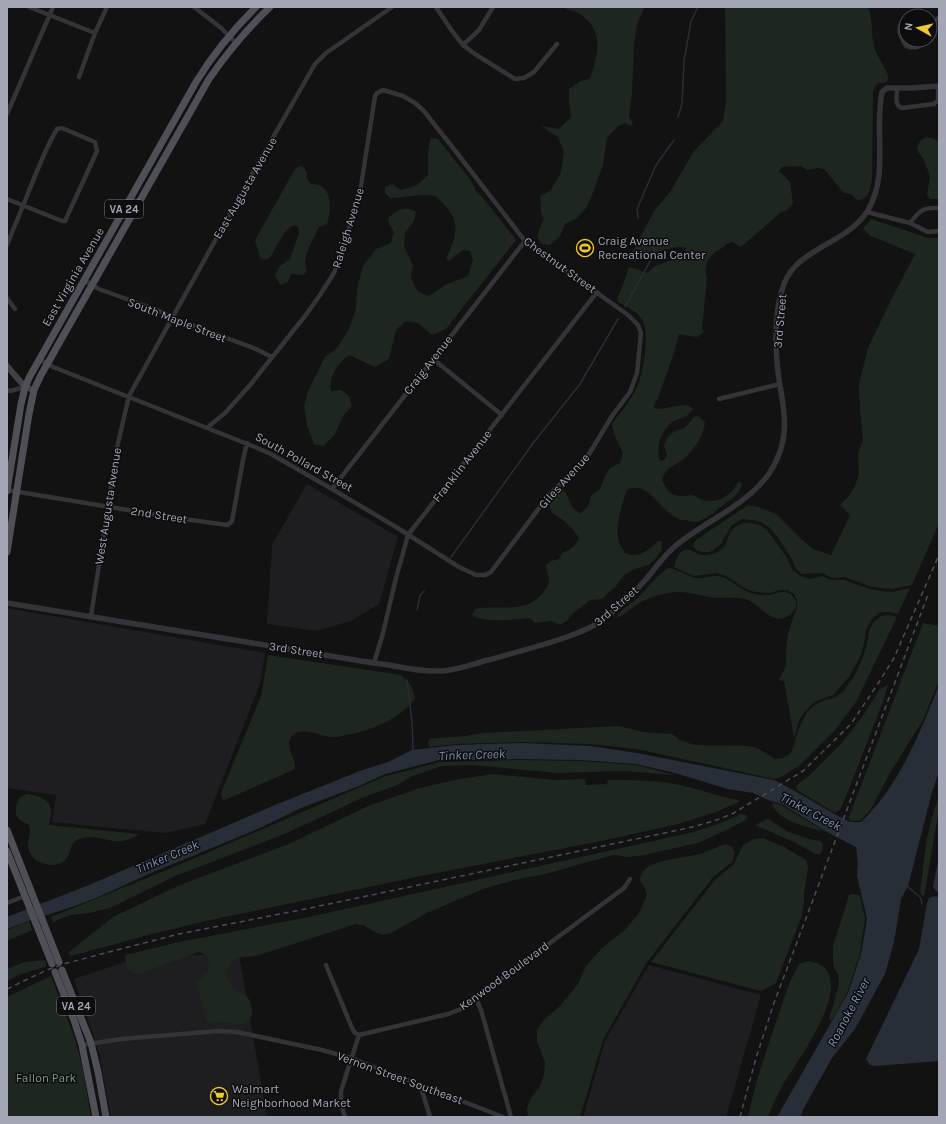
<svg xmlns="http://www.w3.org/2000/svg" width="946" height="1124" font-family="Karla,sans-serif">
<rect width="100%" height="100%" fill="#121213"/>
<path fill="#1e1e20" d="M307,484L398,537L379,604L351,621L316,631L267,624L272,545Z
M7,608L265,653L260,684L205,824L165,833L52,822L56,795L7,788Z
M239,954L267,1117H111L99,1052L74,979L143,956Z
M649,965L761,995L726,1117H583L605,1041Z"/>
<path fill="#1e2620" d="M562,7H645L637,24L634,45L632,94L629,117L633,123L631,126L625,123L618,126L607,138L603,165L592,195L586,208L576,219L565,224L560,236L550,245L541,244L537,236L544,218L541,214L540,196L550,191L561,173L564,152L558,137L541,126L559,129L571,117L569,103V89L580,81L590,79C598,54 605,31 580,14C575,11 568,10 562,7Z
M725,7H864L869,9C873,22 871,37 875,50C878,57 889,73 888,78C888,83 883,83 878,83L875,87L873,92L872,177C871,187 870,200 857,200L851,194L844,193L824,169L817,168L807,170L801,166L782,167L779,171L790,182L793,203L787,210L781,212L741,247L732,242L726,244C722,250 717,249 713,254C706,260 704,270 707,278L702,329L704,332L697,337L679,334L673,356L658,398L655,403L654,408C665,411 678,403 690,406L693,409C691,411 689,415 686,416C683,418 678,419 674,421C662,429 655,446 660,461L664,460C669,455 666,452 664,446C665,443 666,439 668,437C677,426 684,434 693,417L698,416L705,422C704,435 695,448 686,457C676,467 667,464 662,480C667,491 671,497 685,496C687,496 689,495 691,495C695,495 699,499 702,500C718,504 731,496 738,482H740L742,484C739,496 731,499 722,506C716,511 704,521 695,522C693,522 689,521 686,520C683,520 680,520 677,518C660,511 648,479 627,490C622,504 614,528 619,542C621,546 623,550 625,553C639,559 649,550 658,541H661L662,549L657,557L649,565L635,569L624,575L616,586L602,599L590,600L572,614L567,621L560,625L552,621L535,623L530,618C514,619 486,624 472,615L475,609C499,604 523,615 542,594C545,590 549,585 549,580C549,576 546,570 546,565L551,561L559,559L562,553C569,551 577,545 579,538C574,529 567,523 559,517C557,516 553,514 552,512C545,503 554,493 561,489C572,495 566,508 581,513L588,506L591,496L600,489L605,476L610,468L620,463L623,453L614,434L612,424C621,411 632,399 638,385C643,371 651,330 641,318C636,311 626,306 618,302L617,298L623,285L629,267L634,268L647,273L655,266L675,259L685,252L686,248C675,243 647,257 635,261H631L629,258L654,211L670,192L694,151L723,121L726,101Z
M926,137L933,138L939,142V199H930L927,194L930,176L924,160L918,152L917,147L920,141Z
M431,138L438,139L472,182L476,191L484,199L516,240L446,329L432,335L418,323L406,321L396,330L389,359L375,367L349,355C338,363 328,377 331,391L341,390L349,396L352,406L343,416L335,434L324,446L314,444L307,425L304,407L308,391L325,357L337,348L350,327L356,308L357,289L363,266L376,249L391,243L394,232L389,224L388,218C397,210 405,205 416,212L414,221L405,233L404,246L413,265L411,278L418,292L429,296L445,285L468,276L473,260L470,251L463,250L449,261L446,258C452,247 458,233 454,220C453,215 448,210 446,207C443,203 438,197 434,196C420,193 404,198 390,198L385,193V187L392,184L401,190L417,185L428,175C429,163 426,149 431,138Z
M300,166C307,168 307,172 307,179L311,184C333,184 332,208 327,224L319,227C314,239 300,259 307,270L304,275L291,274L288,282L280,285L275,275L280,266L290,259L299,233L298,227L293,225L284,233L271,256L266,260L260,258C259,251 256,246 255,240L295,169Z
M871,219L928,238H939V523L912,585L892,589L871,587L845,577L832,578L822,573L802,574L796,569L790,556L779,539L770,528L761,522L753,520L742,519L732,525L720,545L710,552H702L696,550L693,546L696,540L748,505L759,507L776,514L800,538L813,549L831,555L850,515L840,505L848,497L855,486L859,474L858,454L863,440L860,409L859,384L868,348L891,300L915,254L871,236L863,229Z
M743,523H751L760,525L768,531L787,558L793,571L801,576L810,579L822,576L832,580H844L870,589L881,591L893,592L910,588L898,614L889,612H880L871,620L866,630L864,644L860,657L849,677L833,695L814,702L807,709L800,718L794,737L784,681L779,680L786,666V650L788,633L797,607V600L794,594L787,590H779L771,593L755,592L746,589L726,576L716,573L695,576L686,573L674,567C676,559 680,548 689,550C694,551 697,554 701,555C707,556 714,554 719,551C729,545 726,538 732,530C734,527 739,525 743,523Z
M668,568C677,568 686,576 696,578C707,579 715,573 725,578C735,583 743,592 755,594C759,595 765,595 770,595C778,593 788,588 794,598C797,602 797,605 795,609C792,614 788,617 783,618C770,622 762,607 750,601C740,596 729,598 718,598C704,597 690,591 676,592C664,593 651,597 641,602C632,607 625,615 616,618C621,609 631,604 639,597C649,587 655,577 668,568Z
M888,615L897,617L856,702L835,730L800,765L783,776L774,779L637,749L590,744L521,742L456,744L430,747L428,743L429,739C447,737 465,737 483,733L619,726L643,732L672,734L680,740L694,745L749,746L759,749L775,759L783,758L790,754L793,748L798,730L807,712L815,705L825,700L834,698L843,692L853,678L862,660L867,644L869,631L873,623L881,616Z
M923,623L939,626V681L923,720L890,773L871,809L860,821H850L849,817Z
M268,655L401,675C410,683 413,687 415,699C398,720 373,730 346,735C343,736 338,737 334,737C322,738 304,725 293,735C282,745 297,758 295,769L225,800L222,799L221,793L261,696Z
M888,685L884,699L841,809L835,813L797,790L796,786L812,773L842,743L862,717L880,689Z
M518,760L580,761L636,765L675,775L623,771L557,773L472,765L442,766L413,776L395,786L364,797L287,833L175,876L110,908L89,913L71,915L53,922L51,917L181,864L386,776L440,762Z
M493,774L555,780L585,779L586,785L607,784L608,780C628,780 649,780 669,783C694,787 717,796 741,801L716,812L678,824L601,841L421,876L206,921L152,934L71,956L68,953L113,917L180,885L291,843L368,806L417,789L454,780Z
M27,794C36,795 49,798 51,809C52,813 50,820 49,825L139,834C115,850 105,834 83,838C67,841 74,852 65,860C55,870 34,864 29,851C26,842 32,833 29,825L20,820L16,815C16,805 16,797 27,794Z
M939,797V809L924,897L920,893C924,861 926,827 939,797Z
M772,803L781,805L824,831C810,829 774,819 772,803Z
M741,814L747,815L746,820L718,834L698,843L644,855L629,857L613,855L545,874L514,880L483,889L427,913L391,933L382,935L375,932L363,925L356,924L256,956L235,958C223,971 224,980 238,991C241,993 246,995 248,998C254,1005 254,1022 243,1024C238,1025 232,1023 227,1022C222,1022 217,1022 211,1023L206,1018L196,981C198,980 202,978 204,976C214,968 210,954 198,952L142,973H134L128,969L125,955L179,942L309,917L694,832L721,823Z
M768,819L787,831L809,839L820,841L823,844L822,851L820,854H816L796,843L755,825Z
M763,838L784,847L806,860L808,868L804,894V904L801,918L776,983L761,991L651,962L715,880L734,864L743,845L754,839Z
M726,844L732,847L735,853L732,862L713,877L647,962L603,1040L580,1117H528L527,1108L531,1098L539,1088L544,1075L545,1063L537,1041V1030L544,1020L560,1006L578,984L586,966L602,948L625,930L639,913L647,895L645,888L640,881C640,879 640,877 641,875C646,859 688,858 703,853C711,850 718,846 726,844Z
M853,894L860,895L865,919L860,953L847,993L832,1020L829,1019L839,984L838,974L834,968L833,961V946L849,895Z
M29,921L32,930L7,941V930Z
M45,960L47,966L19,975L7,981V967L10,968L24,962Z
M808,961C866,969 798,1060 784,1083C778,1094 772,1106 768,1117H748L756,1083L771,1037L789,984L799,964Z
M51,976L75,1039L83,1070L91,1117H7V997Z"/>
<path fill="#282e37" d="M939,685V771L932,792L908,886L901,899L894,942L885,974L855,1029L832,1058L806,1104L800,1117H777L848,993L861,954L867,919L857,876L858,863L856,847L827,832L782,804L768,800L753,793L728,789L675,773L636,764L580,760L518,759L471,760H439L385,774L359,786L301,808L260,828L151,873L96,898L72,907L28,921L7,929V917L89,885L275,805L360,771L388,762L412,750L456,745L521,743L590,746L637,753L774,780L795,791L836,815L850,822H861C899,786 920,733 939,685Z
M939,856V892L936,891L933,887Z
M934,896L939,897V1061L875,1066L870,1065L866,1059L919,949L927,903L929,898Z"/>
<g fill="none" stroke-linecap="round" stroke-linejoin="round">
<path stroke="#282e37" stroke-width="1.5" d="M678,117L682,104L684,61L691,21L698,7
M638,218L637,209L656,165L674,140
M625,307L655,252L647,230
M451,557L534,442L580,384L618,319
M417,610L420,596L424,591
M407,680L412,721L413,751
M907,886L921,898L922,904"/>
<path stroke="#333338" stroke-width="4.5" d="M29,7L95,33
M194,7L220,27L236,43
M436,7L452,31L463,45L475,54L515,79L524,78L534,72L557,44
M906,18C895,28 900,35 906,46C915,50 921,46 928,40
M930,20L934,21L939,18
M930,38L935,26L934,21
M463,45L479,30L493,7
M79,77L95,33L107,7
M897,89C897,96 894,105 902,108L934,104L938,100V86
M7,114L53,7
M7,199L62,221H65L97,151L95,142L62,128L57,129C49,142 43,157 37,171C27,196 17,220 7,245
M867,212L910,223L928,232L939,231
M910,223C919,211 923,207 939,208
M84,280L99,289L157,310L178,320L256,349L272,357
M7,298L15,309
M39,359L53,367L255,447L271,454L332,489L396,527L459,567L476,575H485L491,572L549,495L568,476L583,464L612,416L630,392L637,373L641,333L638,325L628,315L525,241L457,153L423,110L415,103L403,96L383,90L377,93L375,96L361,186L344,246L334,273L320,295L305,316L251,384L225,413L208,427
M433,359L502,415
M7,390L10,391L25,387
M719,399L780,384
M332,489L525,241
M7,490L176,518L228,525L232,521L243,460L247,443
M91,616L118,443L129,396L252,174L315,64L326,53L392,7
M374,663L383,633L396,578L408,535L597,292
M7,903L25,896
M326,965L352,1028L355,1033L359,1035
M476,998L481,1010L511,1117
M82,1045L121,1039L218,1031L237,1032L322,1050L351,1058L503,1117
M420,1084L430,1117
M345,1117L341,1104V1091L359,1035L448,1014L461,1009L624,888L630,879"/>
<path stroke="#333338" stroke-width="5.5" d="M7,603C105,619 203,635 301,651C330,656 359,661 389,665C405,668 422,672 439,671C455,671 473,664 488,660C513,653 537,647 561,639C571,635 582,632 591,627C612,615 632,595 648,577C656,567 663,557 673,548C706,519 759,502 777,459C791,428 782,403 778,372C775,344 774,310 784,284C797,248 849,243 868,210C889,175 874,130 882,92L887,88H911L939,86"/>
<path stroke="#414248" stroke-width="6" d="M7,366L25,387L34,390"/>
<path stroke="#4f4f57" stroke-width="7" d="M7,491L21,404L25,387L30,376L196,82C213,54 233,30 256,7
M7,552L29,414L34,390L41,375L209,79C227,53 247,29 270,7
M7,830L59,962
M7,851L52,964
M62,970L91,1043L98,1072L106,1117
M55,972L74,1020L82,1045L96,1117"/>
<path stroke="#4c4d53" stroke-width="1.5" stroke-dasharray="5 4" stroke-linecap="butt" d="M7,989L47,970L67,963L179,934L310,908L688,828L714,821L732,814L803,771L851,724L879,682L894,658L939,555
M740,1117L756,1058L774,1003L929,592"/>
</g>
<defs>
<g id="stadium-ring" transform="scale(0.9)"><circle r="9.5" fill="#0d0d0e" stroke="#efc92e" stroke-width="1.5"/><path d="M0-5a6.5 5 0 1 0 0 10a6.5 5 0 1 0 0-10ZM-3.5-1.8h7v3.6h-7Z" fill="#efc92e"/></g>
<g id="supermarket-ring" transform="scale(0.9)"><circle r="9.5" fill="#0d0d0e" stroke="#efc92e" stroke-width="1.5"/><path d="M-6-5.5h2.5l.6 2H6L4.5 2H-2.5L-4.4-4H-6ZM-1.5 3.2a1.3 1.3 0 1 0 .1 0ZM3 3.2a1.3 1.3 0 1 0 .1 0Z" fill="#efc92e"/></g>
</defs>
<g fill-rule="evenodd">
<use href="#stadium-ring" x="585" y="248"/>
<use href="#supermarket-ring" x="219" y="1096"/>
</g>
<g text-anchor="middle" stroke-width="3" stroke-linejoin="round" paint-order="stroke">
<g fill="#0d0d0e" stroke="#767882" stroke-width="1">
<rect x="105" y="200" width="38" height="18" rx="3"/>
<rect x="57" y="997" width="38" height="18" rx="3"/>
</g>
<g font-size="11" font-weight="bold" fill="#a3a6b4">
<text x="124" y="213">VA 24</text>
<text x="76" y="1010">VA 24</text>
</g>
<g font-size="12" fill="#a3a6b4" stroke="#0d0d0e">
<text transform="translate(245 188) rotate(-60)" y="4">East Augusta Avenue</text>
<text transform="translate(348 228) rotate(-73)" y="4">Raleigh Avenue</text>
<text transform="translate(560 265) rotate(36)" y="4">Chestnut Street</text>
<text transform="translate(73 277) rotate(-60)" y="4">East Virginia Avenue</text>
<text transform="translate(177 320) rotate(21)" y="4">South Maple Street</text>
<text transform="translate(780 321) rotate(-85)" y="4">3rd Street</text>
<text transform="translate(428 365) rotate(-52)" y="4">Craig Avenue</text>
<text transform="translate(304 462) rotate(29)" y="4">South Pollard Street</text>
<text transform="translate(462 466) rotate(-52)" y="4">Franklin Avenue</text>
<text transform="translate(564 481) rotate(-48)" y="4">Giles Avenue</text>
<text transform="translate(108 506) rotate(-81)" y="4">West Augusta Avenue</text>
<text transform="translate(159 515) rotate(9)" y="4">2nd Street</text>
<text transform="translate(616 606) rotate(-41)" y="4">3rd Street</text>
<text transform="translate(296 650) rotate(9)" y="4">3rd Street</text>
<text transform="translate(504 976) rotate(-36)" y="4">Kenwood Boulevard</text>
<text transform="translate(400 1078) rotate(20)" y="4">Vernon Street Southeast</text>
</g>
<g font-size="12" fill="#a3a6b4" stroke="#0d0d0e" text-anchor="start">
<text x="598" y="245">Craig Avenue<tspan x="598" dy="14">Recreational Center</tspan></text>
<text x="232" y="1093">Walmart<tspan x="232" dy="14">Neighborhood Market</tspan></text>
</g>
<g font-size="12" fill="#7a9f81" stroke="#0d0d0e">
<text x="46" y="1082">Fallon Park</text>
</g>
<g font-size="13" font-style="italic" fill="#7a8faf" stroke="#0d0d0e">
<text transform="translate(472 754) rotate(-2)" y="5">Tinker Creek</text>
<text transform="translate(811 811) rotate(28)" y="5">Tinker Creek</text>
<text transform="translate(167 856) rotate(-23)" y="5">Tinker Creek</text>
<text transform="translate(848 1012) rotate(-62)" y="5">Roanoke River</text>
</g>
</g>
<rect width="946" height="1124" fill="none" stroke="#a3a6b4" stroke-width="16"/>
<g transform="translate(918 28) rotate(278)"><circle r="19" fill="#0d0d0e" stroke="#494a50"/>
<path d="M0-3L7 15L0 10L-7 15Z" fill="#efc92e"/>
<text y="-6" font-size="11" font-weight="bold" text-anchor="middle" fill="#a3a6b4">N</text>
</g>
</svg>
